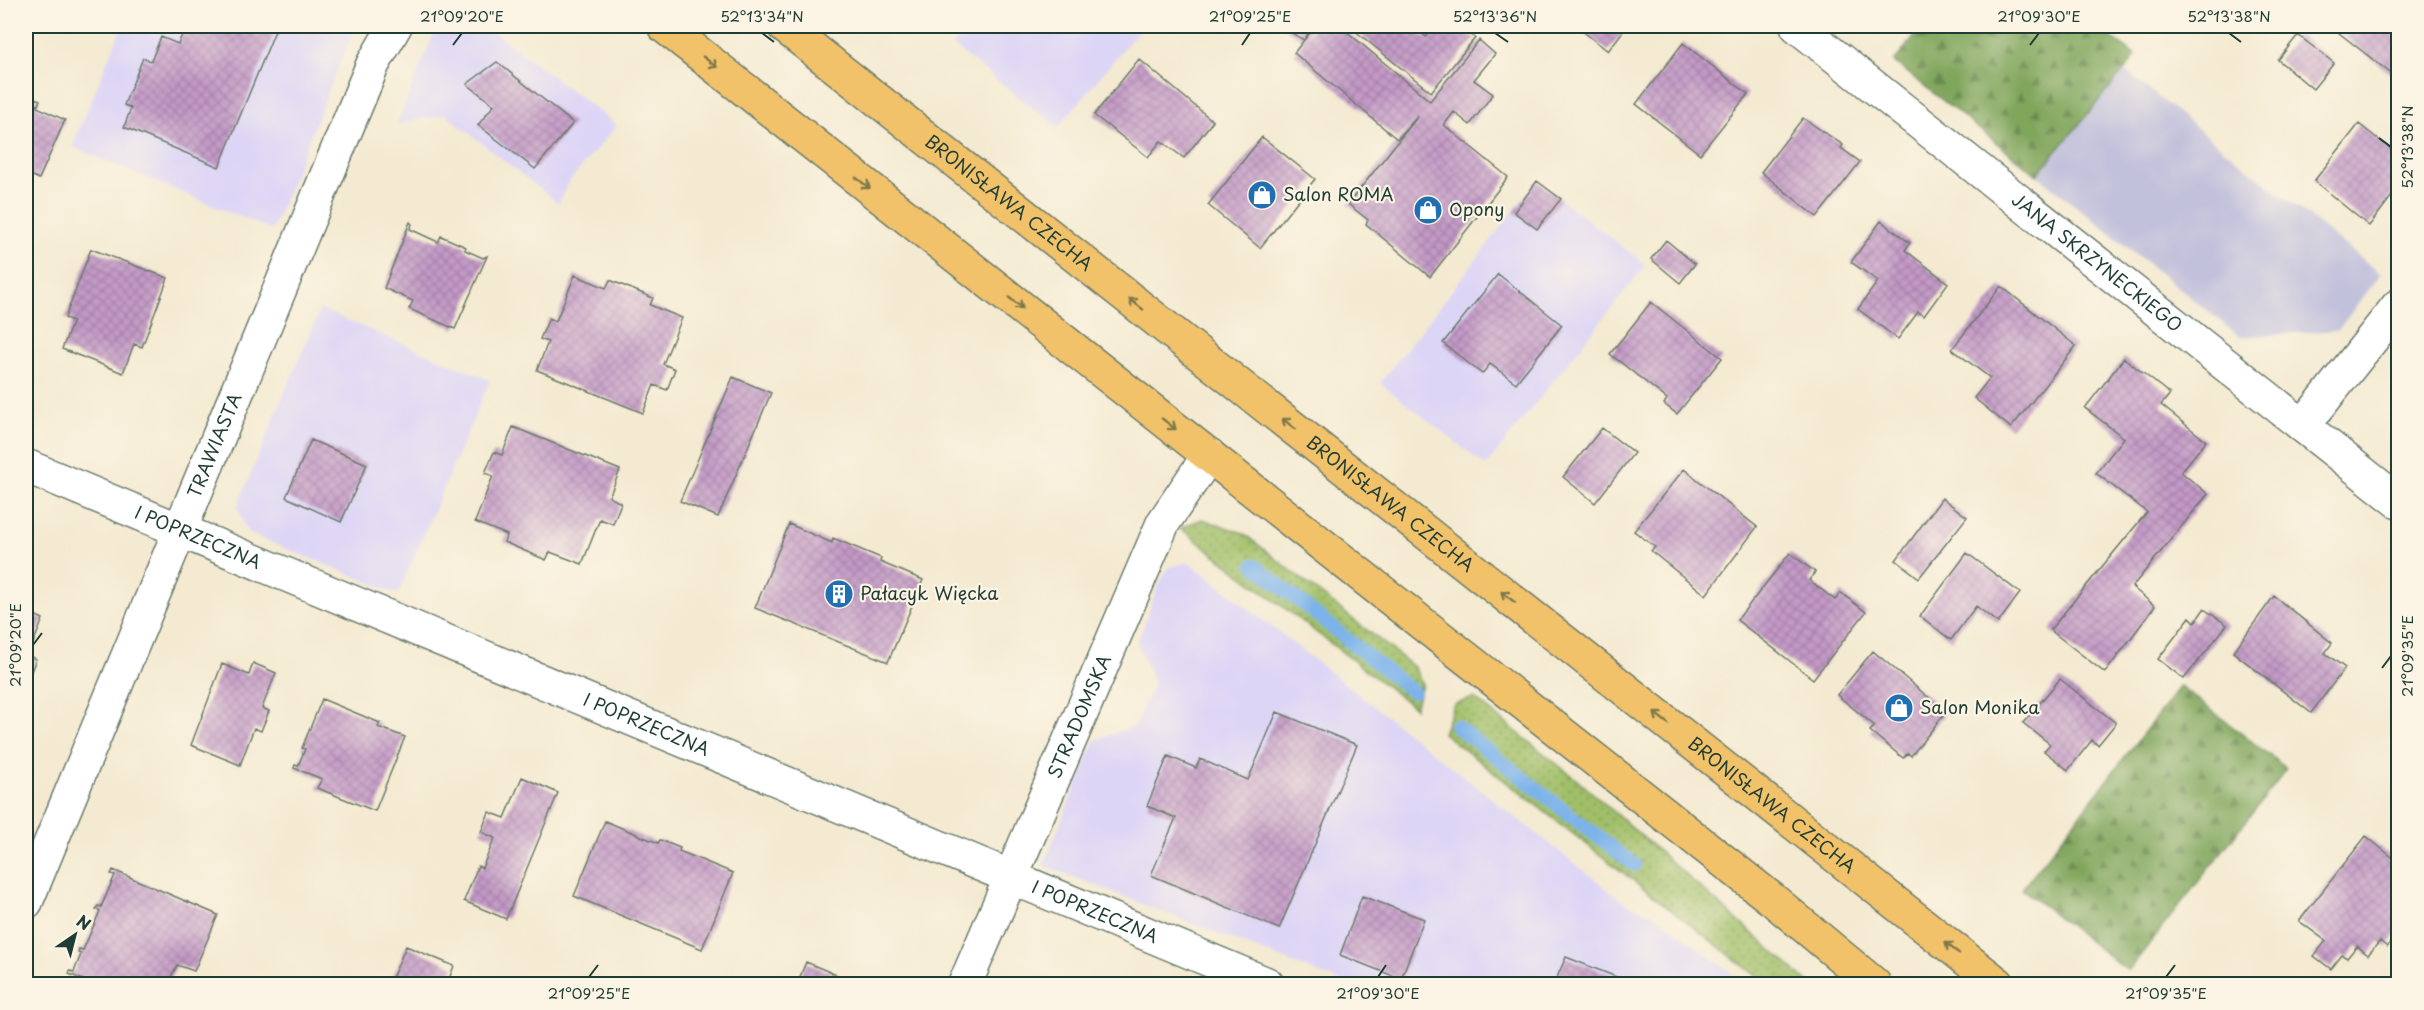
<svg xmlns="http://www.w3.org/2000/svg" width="2424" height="1010" font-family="'Playpen Sans',sans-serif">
<defs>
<pattern id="grass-dots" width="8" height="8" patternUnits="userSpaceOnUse" patternTransform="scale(1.5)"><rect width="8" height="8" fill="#a0bf67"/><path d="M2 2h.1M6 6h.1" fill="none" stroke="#829c56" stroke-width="1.8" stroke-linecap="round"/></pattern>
<pattern id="forest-firs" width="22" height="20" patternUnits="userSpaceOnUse" patternTransform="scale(1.5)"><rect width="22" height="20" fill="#80a65c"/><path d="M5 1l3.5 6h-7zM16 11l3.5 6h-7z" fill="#68884d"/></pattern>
<pattern id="building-cross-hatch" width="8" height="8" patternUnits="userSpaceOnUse" patternTransform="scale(1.5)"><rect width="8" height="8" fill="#c49ac8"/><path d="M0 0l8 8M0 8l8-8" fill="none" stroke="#9f7fa3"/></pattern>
</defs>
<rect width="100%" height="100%" fill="#fcf5e5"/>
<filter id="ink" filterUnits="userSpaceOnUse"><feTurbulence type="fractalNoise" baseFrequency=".0167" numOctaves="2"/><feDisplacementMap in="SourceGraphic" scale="12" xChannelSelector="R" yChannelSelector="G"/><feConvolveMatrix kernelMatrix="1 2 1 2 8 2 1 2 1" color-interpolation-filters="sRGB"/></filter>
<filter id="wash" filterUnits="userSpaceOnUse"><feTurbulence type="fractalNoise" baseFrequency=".008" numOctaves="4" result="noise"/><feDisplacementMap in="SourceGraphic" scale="24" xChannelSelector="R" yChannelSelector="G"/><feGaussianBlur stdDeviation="1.35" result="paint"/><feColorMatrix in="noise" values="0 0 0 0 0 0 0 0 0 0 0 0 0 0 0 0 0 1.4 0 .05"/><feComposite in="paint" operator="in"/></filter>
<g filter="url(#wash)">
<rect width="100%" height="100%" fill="#f4ead1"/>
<path fill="#ddd5f6" d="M122,26H355L272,230L72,147Z
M437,26H485L617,125L568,183L559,204L445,114L397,124Z
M968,26H1142L1058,128L952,45Z
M1537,181L1646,265L1486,466L1380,383Z
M320,309L490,380L398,594L248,533L237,507Z
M1189,562L1624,902L1661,919L1745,984H1346L1043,865L1095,740L1135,726L1154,683L1137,643L1158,586L1169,567Z"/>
<path fill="#c2c1dc" d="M2124,70L2381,274L2338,330L2240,337L2037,175Z"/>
<path fill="url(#grass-dots)" stroke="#607e4e" stroke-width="1.5" d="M1202,519L1243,533L1414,667L1422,684L1415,708L1180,528Z
M1474,698L1581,783L1810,984H1767L1443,733L1454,704Z"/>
<path fill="url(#forest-firs)" stroke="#507248" stroke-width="1.5" d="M1923,26H2096L2136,56L2037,175L1894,62Z
M2180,686L2287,769L2128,971L2022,889Z"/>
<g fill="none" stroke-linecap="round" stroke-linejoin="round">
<path stroke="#7cb3eb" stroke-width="14" d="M1254,565L1413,692
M1456,726L1634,865"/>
</g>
<g id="blocks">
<path fill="url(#building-cross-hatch)" d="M186,26H277L219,167L124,127L131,108L124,105L143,58L151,61L161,37L178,44Z
M1280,26H1313L1304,40L1316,26H1340L1430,101L1479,40L1495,54L1474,80L1493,94L1470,125L1454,112L1444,125L1508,177L1430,277L1366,224L1368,220L1348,204L1418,116L1397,139L1294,53L1304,40Z
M1349,26H1412L1426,37L1435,26H1460L1475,38L1431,92Z
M1576,26H1627L1608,51Z
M2345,26H2398V79L2339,33Z
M2298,35L2334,63L2313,89L2278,60Z
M1683,43L1748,94L1700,154L1636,104Z
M1139,59L1213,121L1184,158L1161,141L1148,157L1094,115Z
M497,62L573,123L535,169L478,125L494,105L467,84Z
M26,95L40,100L37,107L65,120L39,179L26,173Z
M1803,118L1843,145L1841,148L1860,162L1817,217L1761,172Z
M2359,124L2398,155V188L2369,226L2314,181Z
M1262,137L1315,179L1260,248L1208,205Z
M1537,181L1561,199L1537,229L1514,212Z
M1881,221L1910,243L1905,250L1948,283L1924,316L1918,312L1898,339L1858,309L1878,281L1851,262Z
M410,222L412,224L410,229L438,242L441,236L466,247L465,250L483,258L487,256L455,329L409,309L413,301L384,288Z
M1666,240L1695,264L1680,283L1651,259Z
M91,249L168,278L142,347L134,344L123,373L62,349L73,321L65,318Z
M1498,274L1562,325L1516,383L1490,364L1482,374L1443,343Z
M575,275L606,288L610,280L653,298L650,305L682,318L663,364L675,369L667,390L654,385L643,413L537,370L548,342L540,339L549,318L556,321Z
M2001,286L2076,346L2011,428L1974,398L1990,378L1952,349Z
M1651,302L1722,358L1677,414L1664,404L1667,399L1610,354Z
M2124,358L2170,394L2161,405L2206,441L2181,472L2208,494L2132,587L2155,606L2105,673L2050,630L2147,512L2096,473L2124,438L2085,408Z
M733,377L771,393L718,517L680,501Z
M513,427L620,470L609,497L621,503L613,524L600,519L582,564L550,552L546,560L504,542L507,535L475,522L493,476L485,473L494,452L502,455Z
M1602,428L1634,453L1595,503L1563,477Z
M311,440L367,464L341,522L286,497Z
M1684,469L1757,527L1706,595L1651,551L1655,547L1634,531Z
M1942,498L1967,517L1919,578L1896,560Z
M789,524L832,543L833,538L881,558L880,562L923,580L888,662L755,608Z
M1790,553L1815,572L1809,580L1835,600L1841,593L1866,612L1813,679L1737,620Z
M1967,553L2020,593L1998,623L1976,606L1951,640L1920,616Z
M2274,596L2332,643L2325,653L2345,668L2311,713L2233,652Z
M26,606L30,608L28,612L43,619L28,656L36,659L26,684Z
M2204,609L2227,625L2184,679L2158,659L2190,617L2195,622Z
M1873,651L1946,712L1911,756L1908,753L1903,758L1870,731L1875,726L1837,695Z
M253,663L276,673L262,708L269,711L261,731L254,728L240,765L191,745L222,664L249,675Z
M2060,679L2116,723L2098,745L2092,740L2068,770L2044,751L2050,744L2023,723Z
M322,699L380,723L378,727L405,737L375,811L317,788L322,779L294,768L295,765L298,766L305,749L302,748Z
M1277,712L1357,745L1279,929L1151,875L1176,818L1147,806L1168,756L1196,768L1200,759L1248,780Z
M522,777L558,793L506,919L464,901L478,866L482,868L495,838L481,832L489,812L505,818Z
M605,821L658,843L660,840L680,848L679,851L733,873L702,949L574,896Z
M2366,836L2392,857L2398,849V932L2387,947L2380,941L2368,955L2357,946L2347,958L2342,955L2331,969L2314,956L2326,941L2299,921Z
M113,870L218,915L194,971L177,965L168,984H93L69,974L70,971L74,972L81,954L78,953L79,949L83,950L100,911L96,909L98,906L101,907L115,875L111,874Z
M1362,896L1424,919L1401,979L1340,955Z
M406,946L454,966L447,984L434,981L433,984L390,983Z
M1566,957L1634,984H1554Z
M806,962L858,984H797Z"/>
</g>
</g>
<g filter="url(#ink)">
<use href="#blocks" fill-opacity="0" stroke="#6a7a6b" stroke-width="1.5"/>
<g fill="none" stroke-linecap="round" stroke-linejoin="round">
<g stroke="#6a7a6b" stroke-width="36">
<g id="minor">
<path id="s1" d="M1797,26L2398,501"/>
<path d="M2303,426L2398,306"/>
<path id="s2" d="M26,466L1267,984"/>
<path id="s3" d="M26,902L373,64L395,26"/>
<path id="s4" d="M965,984L1163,523L1209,455"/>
</g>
</g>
<g stroke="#6a7a6b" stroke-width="36">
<g id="major">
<path d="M664,26L1773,900L1874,984"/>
<path id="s5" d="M784,26L1998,984"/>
</g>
</g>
<use href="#minor" stroke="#fff" stroke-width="33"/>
<use href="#major" stroke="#f2c26a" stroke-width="33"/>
</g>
<defs><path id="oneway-shaft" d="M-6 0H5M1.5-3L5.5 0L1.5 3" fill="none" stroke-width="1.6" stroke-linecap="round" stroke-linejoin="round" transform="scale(1.5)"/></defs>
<g stroke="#7e794c">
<use href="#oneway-shaft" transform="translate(710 62) rotate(38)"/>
<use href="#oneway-shaft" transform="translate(863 183) rotate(38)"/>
<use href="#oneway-shaft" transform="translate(1016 303) rotate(38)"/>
<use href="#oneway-shaft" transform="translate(1136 304) rotate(-142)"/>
<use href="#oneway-shaft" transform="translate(1169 424) rotate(38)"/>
<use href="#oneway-shaft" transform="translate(1289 424) rotate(-142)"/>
<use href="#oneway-shaft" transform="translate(1508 597) rotate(-142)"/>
<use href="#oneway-shaft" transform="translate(1661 718) rotate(-142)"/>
<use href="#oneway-shaft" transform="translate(1952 948) rotate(-142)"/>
</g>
</g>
<path fill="none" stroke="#1f3d34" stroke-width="2" d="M762,33L774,42M1495,33L1508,42M2229,33L2241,42M453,45L462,33M1242,45L1250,33M2030,45L2039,33M2379,138L2391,147M33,645L42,633M2382,668L2391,656M589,977L598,965M1378,977L1386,965M2166,977L2175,965"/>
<defs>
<g id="shop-disc" transform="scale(1.5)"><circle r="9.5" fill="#1f6fb2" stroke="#fcf5e5"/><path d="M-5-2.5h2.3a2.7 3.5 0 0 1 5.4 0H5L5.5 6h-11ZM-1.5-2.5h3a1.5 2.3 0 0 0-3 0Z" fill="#fff"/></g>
<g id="building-disc" transform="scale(1.5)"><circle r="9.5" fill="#1f6fb2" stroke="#fcf5e5"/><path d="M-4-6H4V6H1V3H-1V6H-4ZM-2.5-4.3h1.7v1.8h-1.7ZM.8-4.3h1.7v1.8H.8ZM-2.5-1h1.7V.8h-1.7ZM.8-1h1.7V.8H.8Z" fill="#fff"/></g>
</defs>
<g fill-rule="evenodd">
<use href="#shop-disc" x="1262" y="195"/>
<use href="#shop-disc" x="1428" y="210"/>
<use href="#building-disc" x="839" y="594"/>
<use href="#shop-disc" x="1899" y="708"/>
</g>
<g text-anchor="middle" stroke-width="4.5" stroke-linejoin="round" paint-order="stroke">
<g font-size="18" fill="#1f3d34" stroke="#fcf5e5" text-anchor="start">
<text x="1283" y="201">Salon ROMA</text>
<text x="1449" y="216">Opony</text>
<text x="860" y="600">Pałacyk Więcka</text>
<text x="1920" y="714">Salon Monika</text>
</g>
<g font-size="18" fill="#1f3d34" stroke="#fcf5e5">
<text dy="6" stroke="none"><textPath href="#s5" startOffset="286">BRONISŁAWA CZECHA</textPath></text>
<text dy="6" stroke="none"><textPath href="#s1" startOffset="382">JANA SKRZYNECKIEGO</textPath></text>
<text dy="6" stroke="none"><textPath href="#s3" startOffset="494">TRAWIASTA</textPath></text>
<text dy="6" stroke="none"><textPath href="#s5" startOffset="772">BRONISŁAWA CZECHA</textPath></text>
<text dy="6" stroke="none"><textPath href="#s2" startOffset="186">I POPRZECZNA</textPath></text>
<text dy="6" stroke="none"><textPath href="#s4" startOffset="291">STRADOMSKA</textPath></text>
<text dy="6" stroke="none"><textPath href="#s2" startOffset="672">I POPRZECZNA</textPath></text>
<text dy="6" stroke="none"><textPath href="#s5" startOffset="1258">BRONISŁAWA CZECHA</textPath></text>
<text dy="6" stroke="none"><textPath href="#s2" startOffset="1158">I POPRZECZNA</textPath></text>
</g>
</g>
<rect width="2424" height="1010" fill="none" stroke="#fcf5e5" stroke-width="66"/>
<g transform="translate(75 935) rotate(35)" stroke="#fcf5e5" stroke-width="4.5" paint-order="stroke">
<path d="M0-4.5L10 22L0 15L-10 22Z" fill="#1f3d34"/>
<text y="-9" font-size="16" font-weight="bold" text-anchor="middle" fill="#1f3d34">N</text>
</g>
<rect x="33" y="33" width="2358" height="944" fill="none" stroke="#1f3d34" stroke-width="2"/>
<g font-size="15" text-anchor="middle" fill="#1f3d34">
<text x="462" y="22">21°09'20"E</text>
<text x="762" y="22">52°13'34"N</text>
<text x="1250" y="22">21°09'25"E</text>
<text x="1495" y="22">52°13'36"N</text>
<text x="2039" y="22">21°09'30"E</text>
<text x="2229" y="22">52°13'38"N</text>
<text transform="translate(2408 147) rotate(-90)" y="5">52°13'38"N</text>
<text transform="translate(16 645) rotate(-90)" y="5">21°09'20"E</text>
<text transform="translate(2408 656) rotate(-90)" y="5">21°09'35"E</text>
<text x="589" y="999">21°09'25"E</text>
<text x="1378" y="999">21°09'30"E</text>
<text x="2166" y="999">21°09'35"E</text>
</g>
</svg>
